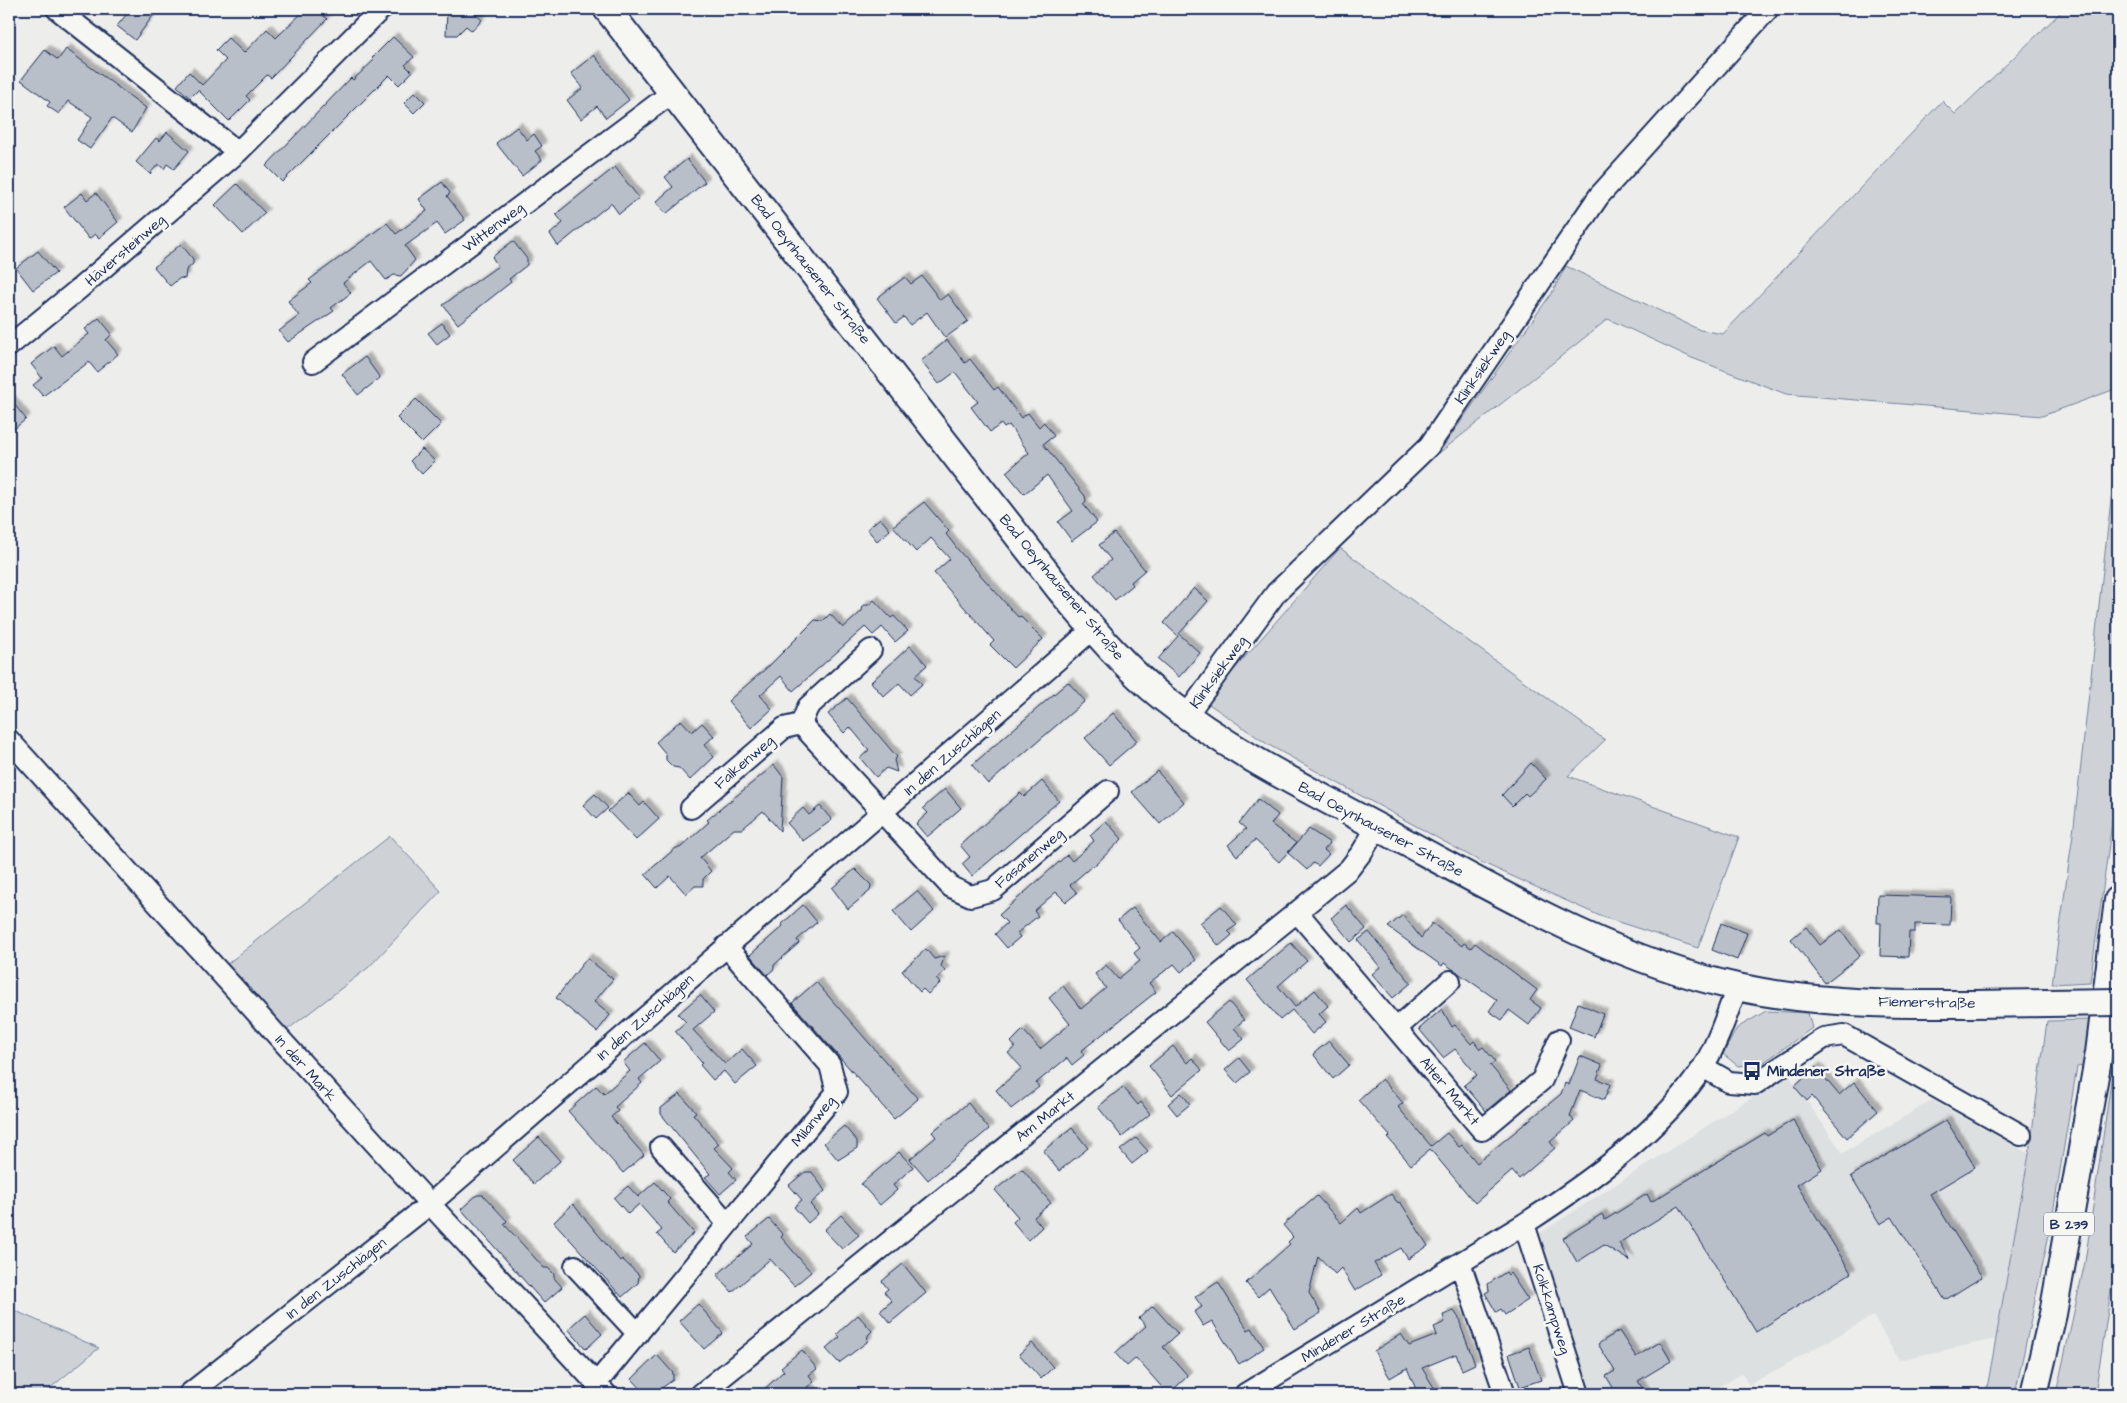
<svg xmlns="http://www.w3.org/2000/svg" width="2127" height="1403" font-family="'Architects Daughter',sans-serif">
<defs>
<filter id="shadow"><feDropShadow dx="4.5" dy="-4.5" stdDeviation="1" flood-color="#0004"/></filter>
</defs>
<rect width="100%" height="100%" fill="#edeeec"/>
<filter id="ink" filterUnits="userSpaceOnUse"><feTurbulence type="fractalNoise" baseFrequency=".02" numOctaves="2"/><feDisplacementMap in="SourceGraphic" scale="10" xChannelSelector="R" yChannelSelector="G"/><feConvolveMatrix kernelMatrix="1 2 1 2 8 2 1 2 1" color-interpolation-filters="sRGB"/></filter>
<g filter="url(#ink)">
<path fill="#dde0e1" d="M1788,1074L1843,1153L1932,1100L2029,1154L1996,1339L1899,1360L1873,1316L1749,1385L1742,1374L1705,1394H1588L1540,1233Z"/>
<path fill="#ced2d7" stroke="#74809a" d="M2064,9H2118V388L2042,416L1786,394L1692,358L1608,319L1438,454L1553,291L1566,266L1700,330L1723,334L1942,101L1955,114Z
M2118,438V779L2090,982L2052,984L2073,834Z
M1340,548L1605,740L1568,776L1739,837L1698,948L1600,916L1483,863L1267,744L1206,702Z
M390,836L441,891L369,967L287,1030L226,965Z
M1766,1011L1808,1013L1812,1028L1763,1063L1738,1066L1723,1054L1737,1028Z
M2091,1020L2085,1066L2077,1067L2051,1225L2015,1394H1986L2029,1154L2047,1021Z
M2118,1033V1246L2095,1394H2056L2085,1262Z
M9,1308L99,1348L43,1394H9Z"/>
<path fill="#b9bfc8" stroke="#1b2f5e" filter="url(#shadow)" d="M131,9H158L135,40L117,26Z
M306,9H316L327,19L271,78L267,75L246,96L250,100L229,121L198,90L190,98L177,86L189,72L202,85L226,60L216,50L228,38L244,53L267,29L276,38Z
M447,9H470L482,20L472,31L466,26L457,35H446Z
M393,37L414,57L405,65L412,72L399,85L389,75L282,182L266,166L351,78L353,80L374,60L372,58Z
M66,49L146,108L132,132L112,118L90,149L77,140L92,117L68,101L59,114L47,106L50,102L21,80L45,50L58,60Z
M594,55L629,100L606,118L597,106L581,119L567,100L583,88L571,73Z
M415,92L425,102L414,113L404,103Z
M517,127L527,140L534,134L542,146L535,151L542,160L522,176L496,143Z
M167,132L189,151L174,169L167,164L164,169L158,164L150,174L136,162L156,138L160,141Z
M687,159L705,182L666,214L656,202L673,187L665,177Z
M615,167L639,198L619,214L611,203L558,246L550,234L563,223L556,214Z
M442,182L450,193L447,196L465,220L445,234L437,223L405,246L415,260L401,276L394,275L386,280L371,261L343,283L351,293L331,308L334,311L288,342L279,331L299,316L288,301L312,283L309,280L387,223L396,234L427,211L419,199Z
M237,184L265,213L243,234L215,205Z
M82,193L87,200L96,193L118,222L99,238L95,234L89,239L64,207Z
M513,241L527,259V265L509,279L511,282L458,324L443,305L498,266L492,257Z
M181,244L193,259V264L186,270L185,279L180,278L170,286L154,267Z
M38,251L56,273L33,290L16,268Z
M922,276L940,300L948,294L968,321L945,338L927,312L910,325L904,317L896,323L877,298L905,277L911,284Z
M99,318L112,334L106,340L118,354L97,372L89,362L43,396L33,385L42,378L31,364L54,346L62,356L89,334L85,329Z
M442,323L450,334L437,344L428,333Z
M947,340L965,363L970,359L994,390L998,387L1021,418L1028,413L1039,427L1044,422L1054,436L1043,444L1085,496L1086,501L1083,504L1097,522L1072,541L1058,522L1073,511L1047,475L1024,494L1006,472L1029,453L1009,425L1004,428L1001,424L990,432L971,407L978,402L955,372L939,384L921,361Z
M365,357L380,378L358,395L342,374Z
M9,398L26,419L9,433Z
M416,399L441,424L422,443L397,418Z
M422,449L435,461L422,474L410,461Z
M924,502L949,531L946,534L959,551L1018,617L1020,616L1043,639L1013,668L990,645L994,641L934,573L950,559L931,538L916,552L893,526Z
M880,518L890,530L877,541L867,529Z
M1114,533L1145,570L1131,582L1133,585L1115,600L1094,575L1111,560L1099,545Z
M1194,588L1208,601L1179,634L1200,653L1179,677L1158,659L1178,636L1164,623Z
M874,600L891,618L894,616L908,631L895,642L882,627L873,635L865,627L793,691L781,676L760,695L772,709L751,728L728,701L770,665L815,620L823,621L830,614L843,628L862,611L863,605H869Z
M910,646L927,665L915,676L922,684L910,695L899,683L884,697L871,682Z
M1068,682L1085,701L988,784L972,765Z
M847,698L897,757L894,760L897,772L886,768L876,777L860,758L869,750L850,727L844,733L828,714Z
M1113,713L1137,741L1109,765L1085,738Z
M681,720L692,732L702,723L714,736L704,745L714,757L690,780L679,768L673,767L666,760V754L656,742Z
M1531,763L1546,779L1528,796L1525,793L1512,806L1502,795Z
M774,765L783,777L780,831L763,811L742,829H734L700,858L711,871L703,879V886H695L686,894L670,876L657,888L645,874L676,848H680L709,822L707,820Z
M1157,771L1184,802L1160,824L1132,792Z
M1042,781L1059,801L972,876L962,864L970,857L960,845L1020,793L1024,797Z
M945,789L961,808L927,837L916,824L928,813L923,808Z
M628,793L640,806L644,802L659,819L636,840L608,811Z
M595,794L608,808L596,819L583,805Z
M1258,799L1278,815L1271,824L1296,843L1279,862L1255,840L1237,856L1228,845L1246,829L1239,823Z
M820,806L832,820L803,841L787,823L803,808L809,815Z
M1106,821L1122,839L1094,866L1093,865L1070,885L1077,893L1066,902L1056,892L1034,911L1038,916L1017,933L1020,937L1007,948L995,934L1007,923L999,915L1067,855L1072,861L1094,841L1090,835Z
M1309,829L1330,843L1324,850L1329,854L1318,866L1313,863L1307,870L1288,853Z
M855,869L871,885L870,891L848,909L832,888Z
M917,891L934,911L911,932L893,911Z
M1878,895L1951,897L1950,925L1915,924V932H1909L1908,957L1880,956L1881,923H1877Z
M803,905L817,922L797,940L799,943L774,965V969L767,975L750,955L783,926L782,924Z
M1346,905L1366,929L1351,942L1331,918Z
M1221,906L1237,925L1228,931L1232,935L1219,946L1200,923Z
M1133,908L1161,942L1173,932L1196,960L1181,972L1174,964L1149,983L1156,992L1081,1051L1084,1055L1072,1065L1067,1058L1036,1083L1039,1087L1011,1109L996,1090L1022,1068L1008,1053L1015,1047L1011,1042L1023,1030L1040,1049L1070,1024L1049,998L1063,986L1081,1009L1106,988L1095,974L1106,965L1118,979L1140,961L1134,953L1140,948L1118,920Z
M1403,915L1421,938L1432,923L1462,946L1464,943L1471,948L1475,943L1537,990L1530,1000L1541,1008L1529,1025L1509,1010L1502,1020L1489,1011L1497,1000L1444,963L1442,966L1388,927Z
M1721,923L1747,933L1737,960L1712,950Z
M1806,927L1820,945L1841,930L1860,956L1825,983L1791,939Z
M1369,932L1411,983L1393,998L1372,974L1380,967L1358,940Z
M1291,943L1307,961L1278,986L1295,1007L1315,990L1328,1006L1319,1014L1326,1022L1312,1034L1292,1010L1280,1020L1247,980Z
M926,949L934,959L945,956L941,966L945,971L936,979L940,983L928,994L923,989L920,992L902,971Z
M587,958L613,979L594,1002L610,1015L597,1032L556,998Z
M816,982L918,1099L894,1119L792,1003Z
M700,995L714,1012L693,1030L725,1064L742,1049L757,1066L735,1084L724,1071L713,1080L700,1065L702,1063L675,1031L686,1022L678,1014Z
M1229,1002L1244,1020L1234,1028L1244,1039L1229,1051L1205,1022Z
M1578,1003L1603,1014L1594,1037L1569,1027Z
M1442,1009L1452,1027L1455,1025L1471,1044L1474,1041L1480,1049L1483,1047L1495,1061L1490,1065L1511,1090L1486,1111L1464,1085L1477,1075L1455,1049L1443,1058L1419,1029Z
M1329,1041L1349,1065L1333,1079L1313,1054Z
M645,1043L660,1061L639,1079L642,1083L615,1107L618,1111L611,1117L644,1155L623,1173L568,1111L596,1086L604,1094L630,1071L623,1062Z
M1173,1046L1187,1063L1192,1058L1202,1070L1172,1095L1149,1066Z
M1580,1056L1602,1065L1597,1079L1610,1084L1604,1100L1580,1090L1570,1116L1574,1121L1550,1142L1555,1148L1519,1179L1512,1171L1475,1203L1430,1149L1411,1165L1388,1138L1390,1136L1358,1100L1382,1079L1403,1103L1398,1107L1431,1146L1447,1133L1459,1147L1462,1145L1477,1163L1561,1094L1565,1083L1569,1085Z
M1239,1058L1250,1072L1237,1083L1225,1070Z
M1816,1067L1839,1095L1854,1082L1878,1111L1847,1138L1812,1096L1807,1101L1794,1086Z
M1123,1087L1138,1105L1141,1102L1150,1114L1122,1137L1098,1107Z
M1181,1093L1190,1104L1177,1115L1168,1104Z
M680,1094L696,1112L693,1114L719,1144L714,1148L733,1168L729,1172L736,1180L720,1194L705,1177L710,1174L661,1114V1108Z
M968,1103L989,1129L928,1180L910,1159L936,1137L932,1132Z
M1793,1120L1822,1169L1797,1185L1851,1273L1756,1332L1679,1206L1619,1243L1630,1261L1604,1245L1577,1262L1563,1238L1602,1214L1605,1220L1647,1194L1651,1202L1765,1133L1767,1136Z
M1946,1120L1975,1167L1930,1194L1982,1277L1945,1300L1892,1217L1880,1224L1851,1176Z
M844,1126L857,1141V1148L838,1160L824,1143Z
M1072,1128L1088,1148L1059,1171L1043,1151Z
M539,1137L560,1161L534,1184L513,1160Z
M1136,1138L1148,1151L1132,1164L1120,1150Z
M899,1152L913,1167L893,1185L897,1190L880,1205L861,1184Z
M1022,1169L1051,1203L1034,1217L1042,1227L1028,1240L1013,1222L1018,1217L995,1190Z
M805,1172H812L825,1191L810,1204L818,1214L808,1223L794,1207L802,1200L789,1185Z
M655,1182L670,1199L667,1202L694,1233L673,1252L657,1234L662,1230L639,1204L628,1214L614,1198L628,1186L638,1197Z
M1391,1194L1397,1202L1401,1203L1428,1246L1408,1259L1401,1248L1374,1263L1381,1275L1355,1291L1341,1268L1335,1274L1318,1256L1309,1293L1321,1313L1295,1329L1269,1287L1258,1297L1246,1283L1290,1244L1288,1242L1293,1237L1283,1225L1317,1196L1341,1223L1358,1208L1361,1213Z
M477,1195H483L507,1221L504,1224L544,1268H548L554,1274V1278L562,1287L544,1303L461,1209Z
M573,1204L620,1261L622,1259L639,1275L638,1283L622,1297L554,1222Z
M841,1215L859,1235L842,1249L824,1230Z
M769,1219L783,1235L781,1237L811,1272L794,1286L770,1259L732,1292L717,1275L753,1244L747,1237Z
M903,1264L926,1293L890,1323L880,1311L892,1301L884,1292L888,1289L882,1281Z
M1506,1272L1508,1275L1510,1273L1528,1300L1505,1315L1501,1309L1496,1312L1485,1293L1489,1291L1488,1284Z
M1218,1282L1248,1330L1252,1328L1264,1348L1239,1364L1212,1321L1203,1326L1194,1312L1202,1307L1195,1297Z
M698,1304L723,1333L704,1349L679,1321Z
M1153,1306L1178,1334L1163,1347L1188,1376L1168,1394L1136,1358L1127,1366L1115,1353L1146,1326L1139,1318Z
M1454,1311L1461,1321V1327L1475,1364L1462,1370L1456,1354L1422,1368L1438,1394H1418L1407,1368L1390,1378L1374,1351L1401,1334L1409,1346L1437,1335L1434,1327L1445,1322L1443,1315Z
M585,1314L602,1334L586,1349L568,1329Z
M858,1315L872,1331L868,1335L867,1342L839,1363L826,1349L840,1337L837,1334Z
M1619,1331L1636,1357L1660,1342L1671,1361L1638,1381L1646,1394H1617L1606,1376L1615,1371L1598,1344Z
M1032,1343L1053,1367L1041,1379L1019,1354Z
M1529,1347L1541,1380L1520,1387L1509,1354Z
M802,1350L817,1369L809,1375L814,1382L807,1387L813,1394H759L784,1371L781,1367Z
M657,1355L673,1373V1380L653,1394H646L632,1379Z"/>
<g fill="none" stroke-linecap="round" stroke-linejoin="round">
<g stroke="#1b2f5e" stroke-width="24">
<path id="minor" d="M57,9L238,152
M9,346L80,288L238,152L381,9
M313,362L673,92
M1186,716L1276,593L1429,446L1599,196L1768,9
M801,724L951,887L971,896L993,890L1108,791
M9,740L430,1204L606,1394
M691,808L784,728L801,724L808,707L871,650
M1297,912L1482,1130L1542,1080L1559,1040
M1397,1028L1450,981
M1703,1067L1729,1082L1755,1084L1824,1038L1844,1035L2021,1135
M661,1147L728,1224
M1524,1224L1579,1394
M1460,1263L1505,1394
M575,1266L638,1334
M596,1384L837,1092L830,1065L726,946
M189,1394L430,1204L1093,629
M701,1394L1297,912L1349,869L1362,852L1377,827
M1245,1394L1524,1224C1586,1184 1663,1130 1703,1067C1718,1042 1727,1014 1737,987"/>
</g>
<g stroke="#1b2f5e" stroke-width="30">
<path id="major" d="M607,9L1060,590C1092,628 1124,667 1163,698C1231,752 1311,791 1387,832C1498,892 1613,960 1737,987C1838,1009 1945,1004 2048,1003
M2034,1394L2053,1314L2099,1053L2118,900"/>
</g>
<use href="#minor" stroke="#f6f6f2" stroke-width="20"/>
<use href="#major" stroke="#f6f6f2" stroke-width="26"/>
<g stroke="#1b2f5e" stroke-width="30" stroke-linecap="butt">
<path id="major-bridge" d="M2048,1003L2118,1002"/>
</g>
<use href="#major-bridge" stroke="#f6f6f2" stroke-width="26"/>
</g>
</g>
<defs>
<g id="bus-bare" transform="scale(1.5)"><path d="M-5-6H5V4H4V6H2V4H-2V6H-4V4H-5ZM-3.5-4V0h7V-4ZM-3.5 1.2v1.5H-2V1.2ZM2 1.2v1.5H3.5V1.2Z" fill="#1b2f5e" stroke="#f6f6f2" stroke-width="2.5" paint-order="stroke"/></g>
</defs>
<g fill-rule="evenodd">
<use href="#bus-bare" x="1752" y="1071"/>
</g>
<g text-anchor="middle" stroke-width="5" stroke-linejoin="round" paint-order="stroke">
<rect fill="#f6f6f2" stroke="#5d6b8a" stroke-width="1" x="2044" y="1212.5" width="50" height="23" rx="4"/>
<g font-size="14" font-weight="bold" fill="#1b2f5e">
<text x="2069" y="1229">B 239</text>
</g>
<g font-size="15" fill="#1b2f5e" stroke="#f6f6f2">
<text transform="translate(493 227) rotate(-37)" y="5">Wittenweg</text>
<text transform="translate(125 250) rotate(-41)" y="5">Häversteinweg</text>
<text transform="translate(811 269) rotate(52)" y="5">Bad Oeynhausener Straße</text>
<text transform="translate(1482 367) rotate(-56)" y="5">Klinksiekweg</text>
<text transform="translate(1062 587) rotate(50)" y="5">Bad Oeynhausener Straße</text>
<text transform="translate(1218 672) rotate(-54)" y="5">Klinksiekweg</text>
<text transform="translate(952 752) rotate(-41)" y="5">In den Zuschlägen</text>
<text transform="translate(744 762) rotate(-41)" y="5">Falkenweg</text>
<text transform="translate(1381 829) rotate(28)" y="5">Bad Oeynhausener Straße</text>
<text transform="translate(1029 858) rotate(-40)" y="5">Fasanenweg</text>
<text transform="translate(1927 1002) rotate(1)" y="5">Fiemerstraße</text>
<text transform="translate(645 1017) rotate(-41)" y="5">In den Zuschlägen</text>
<text transform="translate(306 1068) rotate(48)" y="5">In der Mark</text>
<text transform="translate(1450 1091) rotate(50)" y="5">Alter Markt</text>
<text transform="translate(1045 1116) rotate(-39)" y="5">Am Markt</text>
<text transform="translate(813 1121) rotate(-51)" y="5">Milanweg</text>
<text transform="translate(336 1278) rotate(-38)" y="5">In den Zuschlägen</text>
<text transform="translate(1552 1309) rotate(72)" y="5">Kolkkampweg</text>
<text transform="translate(1353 1328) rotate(-31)" y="5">Mindener Straße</text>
</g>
<g font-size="15" font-weight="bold" fill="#1b2f5e" stroke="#f6f6f2" text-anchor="start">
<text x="1767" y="1076">Mindener Straße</text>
</g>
</g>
<rect width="2127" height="1403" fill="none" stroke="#f6f6f2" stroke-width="30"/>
<rect x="15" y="15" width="2097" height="1373" fill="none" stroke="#1b2f5e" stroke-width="2" filter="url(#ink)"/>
</svg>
